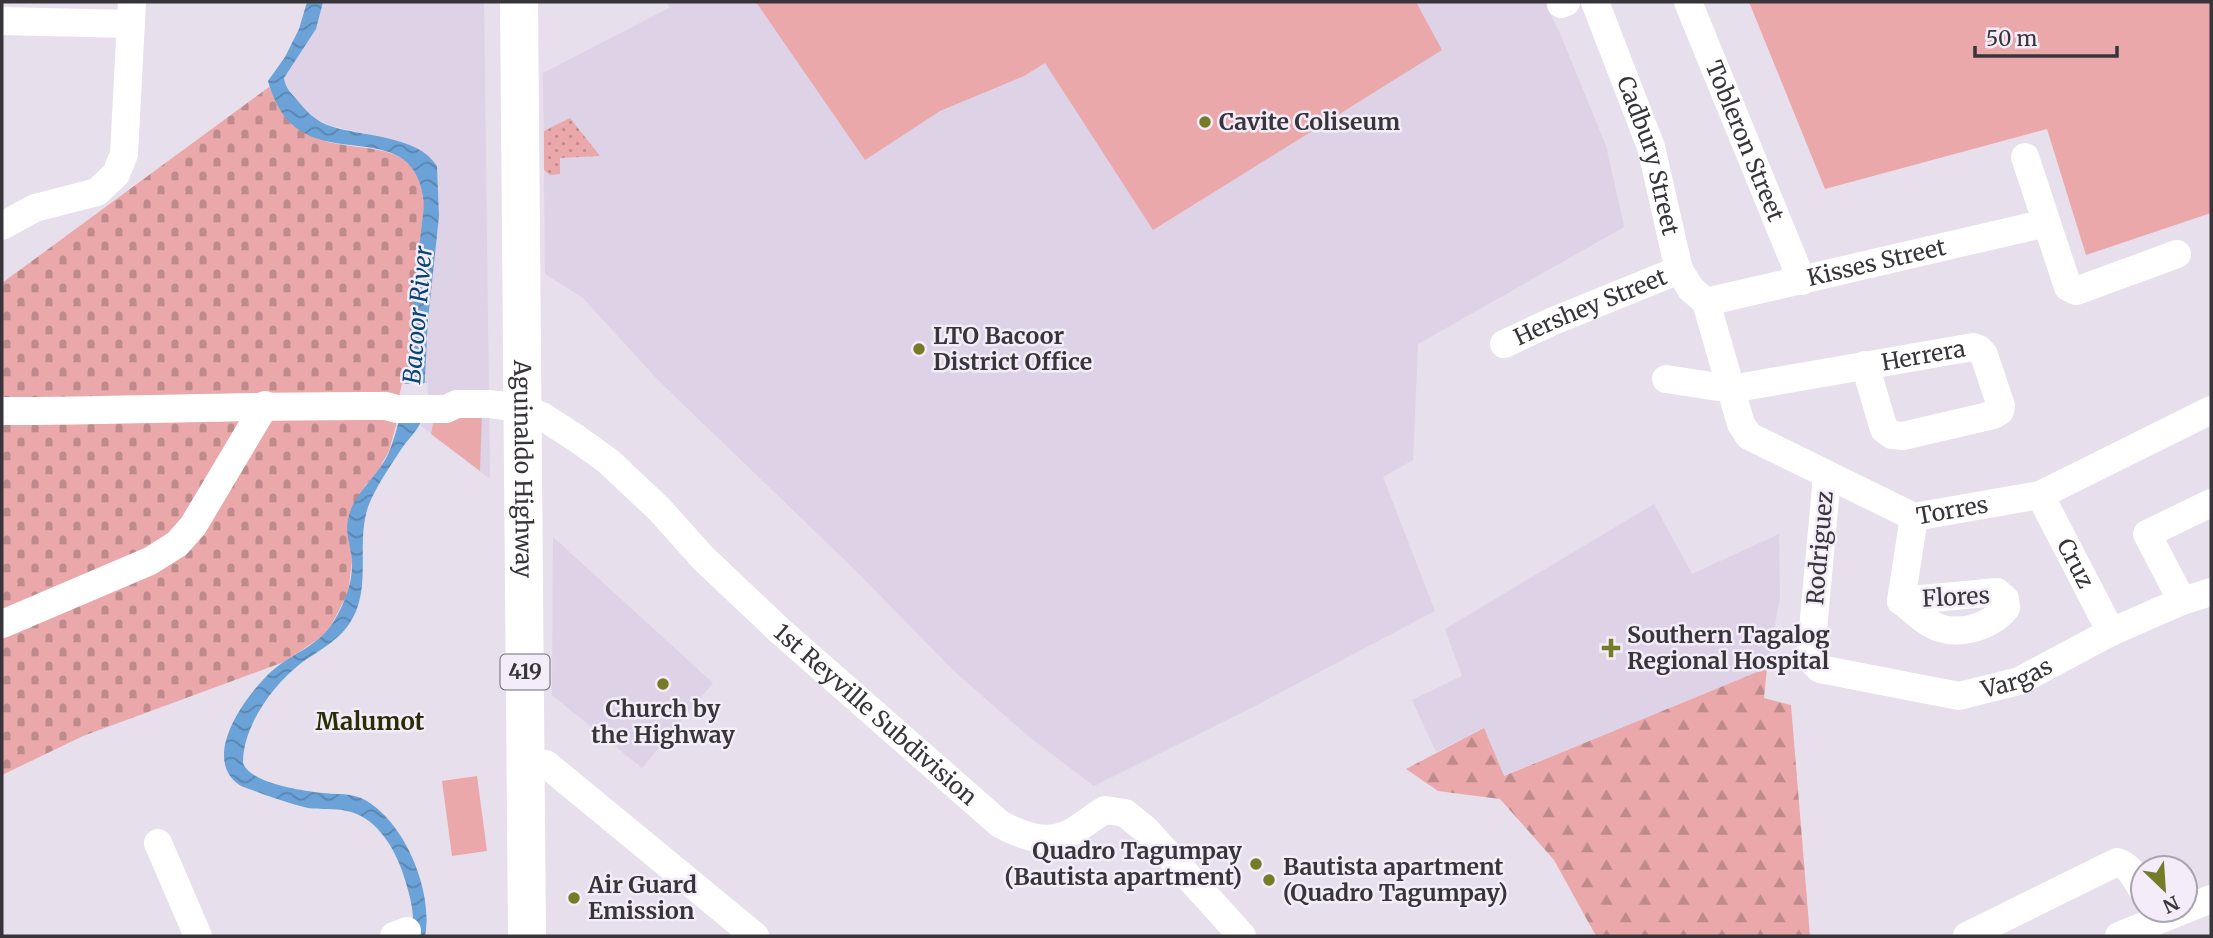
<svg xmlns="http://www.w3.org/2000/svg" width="2213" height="938" font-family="Merriweather,serif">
<defs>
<pattern id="forest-firs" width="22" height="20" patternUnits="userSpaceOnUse" patternTransform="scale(1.75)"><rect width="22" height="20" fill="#eaa8aa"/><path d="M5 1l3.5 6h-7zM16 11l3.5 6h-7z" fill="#bf8a8b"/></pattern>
<pattern id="cemetery-stones" width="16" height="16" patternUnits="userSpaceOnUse" patternTransform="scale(1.75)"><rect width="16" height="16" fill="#eaa8aa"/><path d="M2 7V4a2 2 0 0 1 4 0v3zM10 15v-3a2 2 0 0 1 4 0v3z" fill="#bf8a8b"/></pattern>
<pattern id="garden-dots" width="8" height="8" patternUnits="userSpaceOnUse" patternTransform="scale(1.75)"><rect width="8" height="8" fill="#eaa8aa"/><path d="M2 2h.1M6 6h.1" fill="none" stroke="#bf8a8b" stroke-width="1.8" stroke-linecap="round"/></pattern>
<pattern id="water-waves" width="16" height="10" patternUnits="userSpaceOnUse" patternTransform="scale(1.75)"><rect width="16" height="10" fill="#6ba2d7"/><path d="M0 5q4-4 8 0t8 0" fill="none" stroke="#5985af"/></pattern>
</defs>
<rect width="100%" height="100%" fill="#e7dfec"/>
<path fill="#ded2e6" d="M323,2H484L490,479L421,426L423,416L431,280L439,216L437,166L433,160L400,142L328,125L313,117L302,107L284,83V78L316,29Z
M667,2H1545L1561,36L1606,146L1624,227L1418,344L1413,460L1383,477L1435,611L1255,706L1094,786L1028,736L953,670L855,570L658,380L583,298L545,274L543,73L669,8Z
M1654,504L1692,574L1779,534L1780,597L1767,668L1503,776L1484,728L1436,752L1412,700L1462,676L1445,629Z
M553,537L713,683L642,768L552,695Z"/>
<path fill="#eaa8aa" d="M756,2H1416L1442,50L1153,230L1045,63L1024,76L940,111L865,160Z
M1749,2H2211V213L2086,255L2047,129L1825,189Z
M482,413L480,471L431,434L435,414Z
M477,776L487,851L452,856L442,781Z"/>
<path fill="url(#forest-firs)" d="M1767,668L1764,698L1791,705L1810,936H1596L1554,860L1500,799L1438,791L1406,769L1484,728L1504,776Z"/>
<path fill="url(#cemetery-stones)" d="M269,87C271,90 272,94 274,97C279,106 319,140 328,142C376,153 419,141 424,205L406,382L399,414L389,451L378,471L365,486L348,518L352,561L348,593L327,633L284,662L83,736L2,775V283Z"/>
<path fill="url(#garden-dots)" d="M570,118L600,156L560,158V174L550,175L544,170V131Z"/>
<path fill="url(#water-waves)" d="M307,2H323L316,29L284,78C285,88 292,94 298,101C306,111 315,120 327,125C359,137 417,134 437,166L439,216L428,320L423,416C419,431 408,438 400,451C389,468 375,488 368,507C355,546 374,592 347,627C335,643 316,652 300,664C272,686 243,726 243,763C250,782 294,789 314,792C329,795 347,792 361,798C404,818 434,892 425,936H411C416,919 411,900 406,883C398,854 379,817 347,811C334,808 321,810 308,808C286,803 263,794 241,786C198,759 247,693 273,670C293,653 320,645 334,621C345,603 353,582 352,561C351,547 345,533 348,519C353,493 379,476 389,452C404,416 406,375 410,337C414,293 419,249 424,205C417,110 315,177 278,106C274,98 270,90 268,81L285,57L299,29Z"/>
<path fill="#e7dfec" d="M428,383L427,412L394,418L402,384Z"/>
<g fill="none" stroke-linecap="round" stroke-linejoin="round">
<g stroke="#fff" stroke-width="28">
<path id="s1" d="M1595,2L1651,147L1679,270L1691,289L1706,302"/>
<path id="s2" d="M1688,2L1802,281"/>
<path d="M1561,4L1566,2"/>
<path d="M2,21L131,24"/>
<path d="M2025,157L2068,287L2076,291L2177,254"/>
<path d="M2,226L35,208L97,192L116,174L124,154L132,2"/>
<path id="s3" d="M1706,302L1741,424L1749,436L1914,517L2040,495L2211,410"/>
<path id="s4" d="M1706,302L2046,223"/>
<path id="s5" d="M1504,344L1551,322L1679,270"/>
<path id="s6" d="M1666,379L1731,389L1973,347L1979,349L1984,355L2001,406L2000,411L1993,415L1903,436L1892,435L1884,429L1865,365"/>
<path id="s7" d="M2,411C130,411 258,405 386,406L397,409H446L457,404H490L521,408L542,416L576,438L608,461L659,509L703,558L779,630L1000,824C1021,835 1045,845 1068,834C1081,828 1092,817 1105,810L1125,813L1146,830L1242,936"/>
<path id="s8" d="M1827,476L1811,651L1813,662L1820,669L1959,696L2019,681L2111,632L2182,601L2211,592"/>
<path id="s9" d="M2040,495L2111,632"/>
<path d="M1997,592L2005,599L2006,608C1989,628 1955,638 1931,624C1921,618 1911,608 1901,601Z"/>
<path d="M1901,601L1914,517"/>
<path d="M2182,601L2147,534L2211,503"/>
<path d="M2,624L150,561L177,544L193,526L265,405"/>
<path d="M527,765L546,764L755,936"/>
<path d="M158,843L198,936"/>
<path d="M394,936L407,931"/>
<path d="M1967,936L2117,862C2131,866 2136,880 2143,891"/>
<path d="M2119,936L2211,899"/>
</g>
<path stroke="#fff" stroke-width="38" id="s10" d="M519,2L527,936"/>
</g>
<g fill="#747c27" stroke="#f4ecf9" stroke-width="2.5">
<circle cx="1205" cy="122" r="7"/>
<circle cx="919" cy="349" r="7"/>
<path d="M1607.5 637.5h7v7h7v7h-7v7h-7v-7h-7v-7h7z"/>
<circle cx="663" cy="684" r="7"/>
<circle cx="1256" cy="864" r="7"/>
<circle cx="1269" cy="880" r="7"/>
<circle cx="574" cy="898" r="7"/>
</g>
<g text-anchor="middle" stroke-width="5" stroke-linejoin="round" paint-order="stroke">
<rect fill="#f4ecf9" stroke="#706c73" stroke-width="2" x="500.5" y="654.5" width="49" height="35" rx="5"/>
<g font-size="21" font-weight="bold" fill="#38353a">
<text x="525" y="679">419</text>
</g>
<g font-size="23" font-weight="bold" fill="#38353a" stroke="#f4ecf9" text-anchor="start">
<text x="1219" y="130">Cavite Coliseum</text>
<text x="933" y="344">LTO Bacoor<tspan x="933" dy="26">District Office</tspan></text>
<text x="1627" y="643">Southern Tagalog<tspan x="1627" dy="26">Regional Hospital</tspan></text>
<text x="663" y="717" text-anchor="middle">Church by<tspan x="663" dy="26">the Highway</tspan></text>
<text x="1242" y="859" text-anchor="end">Quadro Tagumpay<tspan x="1242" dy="26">(Bautista apartment)</tspan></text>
<text x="1283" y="875">Bautista apartment<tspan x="1283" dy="26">(Quadro Tagumpay)</tspan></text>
<text x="588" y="893">Air Guard<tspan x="588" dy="26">Emission</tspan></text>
</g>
<g font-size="23" fill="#38353a" stroke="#f4ecf9">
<text dy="8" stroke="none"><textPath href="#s2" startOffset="150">Tobleron Street</textPath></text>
<text dy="8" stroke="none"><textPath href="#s1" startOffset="163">Cadbury Street</textPath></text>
<text dy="8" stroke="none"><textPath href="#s4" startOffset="175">Kisses Street</textPath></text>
<text dy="8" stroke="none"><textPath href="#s5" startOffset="94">Hershey Street</textPath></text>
<text dy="8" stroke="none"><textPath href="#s6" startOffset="261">Herrera</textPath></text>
<text dy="8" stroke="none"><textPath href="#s10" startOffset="467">Aguinaldo Highway</textPath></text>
<text dy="8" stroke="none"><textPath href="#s3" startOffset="364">Torres</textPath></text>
<text transform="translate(1820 548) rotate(-85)" y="8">Rodriguez</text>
<text dy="8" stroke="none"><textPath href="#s9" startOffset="77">Cruz</textPath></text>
<text transform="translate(1956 597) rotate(-3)" y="8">Flores</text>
<text dy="8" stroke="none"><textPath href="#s8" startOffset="399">Vargas</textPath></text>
<text dy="8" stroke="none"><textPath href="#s7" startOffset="992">1st Reyville Subdivision</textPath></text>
</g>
<g font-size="24" font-style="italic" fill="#024476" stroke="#f4ecf9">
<text transform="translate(418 315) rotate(-85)" y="8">Bacoor River</text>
</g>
<g font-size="24" font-weight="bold" fill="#2a2e05" stroke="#f4ecf9">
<text x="370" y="730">Malumot</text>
</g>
</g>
<rect width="2213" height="938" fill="none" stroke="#38353a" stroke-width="7"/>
<g transform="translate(2164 889) rotate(155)"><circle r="33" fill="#f4ecf9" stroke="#a9a3ad" stroke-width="2"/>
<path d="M0-5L12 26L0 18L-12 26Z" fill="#747c27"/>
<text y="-10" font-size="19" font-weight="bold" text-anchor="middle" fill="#38353a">N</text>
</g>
<path d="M1975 46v10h142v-10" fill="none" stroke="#38353a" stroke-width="3.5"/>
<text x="1986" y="46" font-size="21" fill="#38353a" stroke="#f4ecf9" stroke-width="5" paint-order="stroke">50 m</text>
</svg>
